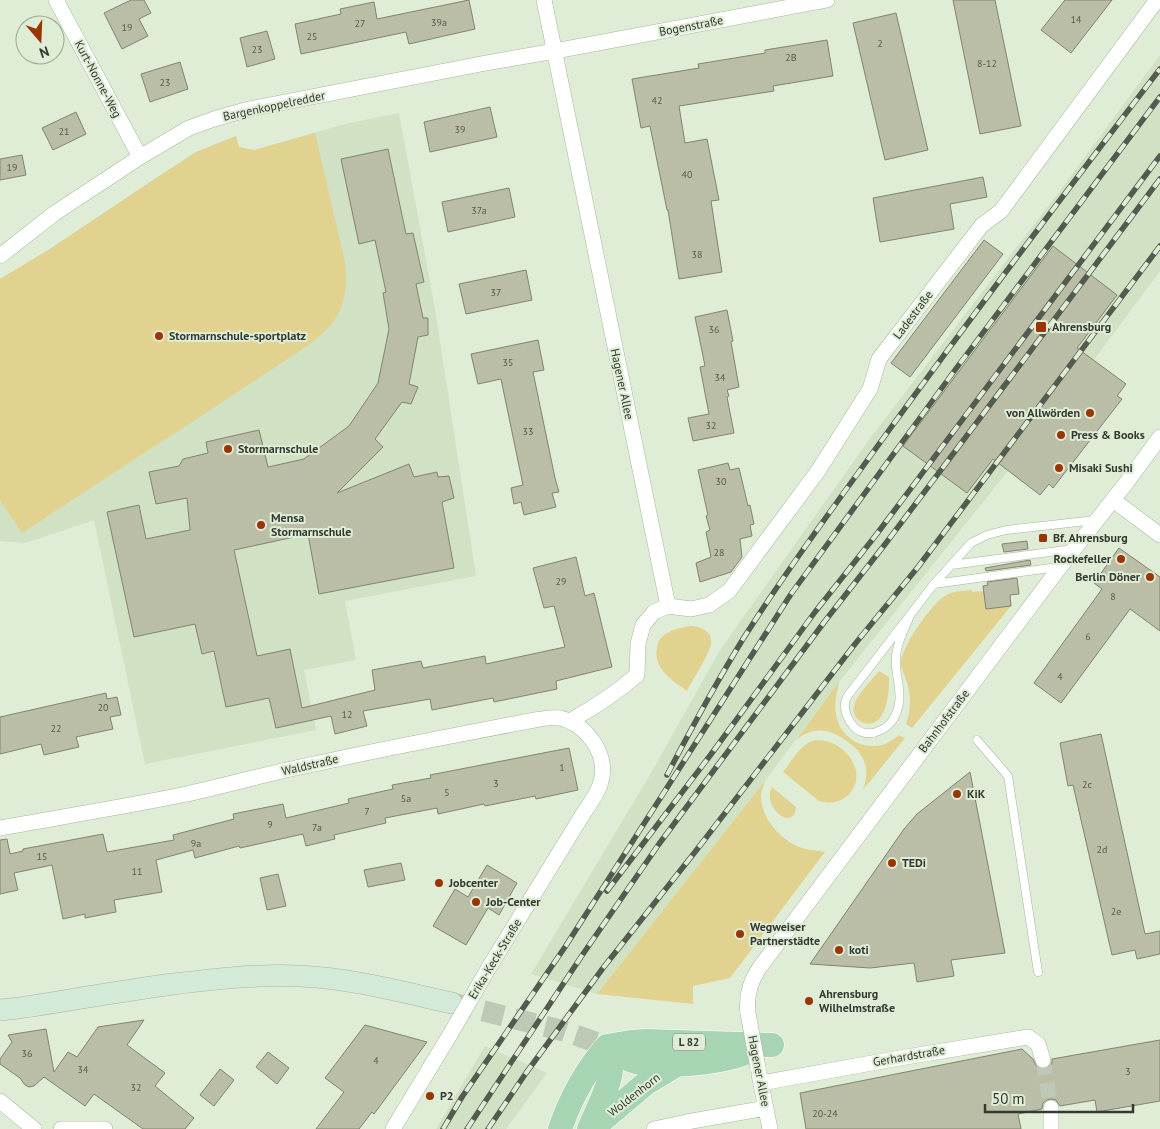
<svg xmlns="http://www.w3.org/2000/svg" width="1160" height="1129" font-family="'PT Sans',sans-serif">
<rect width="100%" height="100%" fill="#dfedd6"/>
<path fill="#d0e1c4" d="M1160,55V271L1094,360L1008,471L839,682L765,781L597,994L531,974L651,773L720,650L871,437L1065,184Z
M399,113L436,315L476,576L345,601L356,660L304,670L316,730L145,764L94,520L25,543L0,541V279L50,249L150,182L196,152L236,136L239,147L254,150L345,124Z
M485,1046L547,1073L506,1129H436Z"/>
<path fill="#e2d28f" d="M315,133L345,262C348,285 345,308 330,326C324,333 315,339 309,345L22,533L0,500V279L50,249L150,182L196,152L236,136L239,147L254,150Z
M972,590V592L984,591L987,609L1011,606L912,728L906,724C911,711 911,695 907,682C905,676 901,669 901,663C901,647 932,603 945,596C952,591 963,591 972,590Z
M690,626C700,626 713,631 711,644C709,655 693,679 687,691C679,685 669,679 663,671C658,664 655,656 657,648C659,632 675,629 690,626Z
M879,671L889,677C889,691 888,709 879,719C869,730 850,720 854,706C857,694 872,680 879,671Z
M839,682C837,692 834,704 836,714C839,736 860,750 882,745C889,743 894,739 899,735L905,738L863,790C871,768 864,752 845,740C828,728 813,727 796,740Z
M815,740C827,740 835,743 843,750C871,774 851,810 819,801L783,772C792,761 800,744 815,740Z
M765,781C764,786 761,791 761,796C761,817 778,836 795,845C804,850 815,850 825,852L730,978L693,986V1004L597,994Z
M772,787L796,807C794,833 761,807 772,787Z"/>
<path fill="#babea6" stroke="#81846e" d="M131,0H144L151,13L139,19L148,36L122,49L104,13Z
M469,0L475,29L409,44L406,32L301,54L295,24L341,14L340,9L374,2L377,19Z
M953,0H995L1021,126L980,134Z
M1065,0H1112L1071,53L1041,30Z
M896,13L928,150L885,160L853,23Z
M267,31L275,59L247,67L240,38Z
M827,40L833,76L773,86L774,91L679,106L685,143L707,139L719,200L711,201L722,272L679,279L668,210H667L650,126L641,128L632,79L699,68L698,64L765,53V50Z
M180,62L188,89L150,102L141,74Z
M490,107L497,137L430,152L424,122Z
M76,112L86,134L53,150L42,128Z
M388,149L406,234L413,233L424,282L416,284L423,318H428V335L418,337L409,384L418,387L411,404L402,402L375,439L383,447L337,493L409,464L414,477L437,472L438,477L449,476L454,498L442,502L454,568L319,594L308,534L234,550L257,656L290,649L302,708L375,690L372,670L421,661L423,668L485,656L486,664L565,647L554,606L544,608L533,568L576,557L585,596L594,593L612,667L556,681L557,689L494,702L493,698L432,710L430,699L363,711L367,726L335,734L331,716L276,728L269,698L226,707L214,651L202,654L195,624L134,637L107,512L139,505L146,539L190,530L187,498L156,504L149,472L179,466L183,459L208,453L206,442L259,430L268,467L304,459L349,426L378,383L389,329L383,293L386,292L375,240L359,244L341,159Z
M22,155L26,175L0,180V159Z
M983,177L987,197L950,204L954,229L880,242L873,198Z
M509,188L515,217L448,232L442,202Z
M984,240L1003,254L910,377L891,363Z
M1053,246L1117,295L1077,348L1126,384L1117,396L1122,399L1053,488L1049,484L1040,495L993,459L967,493L903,446Z
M526,270L532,300L466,314L459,284Z
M727,310L733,341L731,342L739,387L727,390L729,396L727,397L734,433L693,441L688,418L709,414L700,367L705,366L695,317Z
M538,340L544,370L533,372L555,478L559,492L552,493L556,507L524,515L521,502L514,504L511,488L523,485L501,379L478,384L471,354Z
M728,463L730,470L739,468L748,506L750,505L754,524L750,525L752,536L740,539L742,557L731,572L700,582L696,563L711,557L706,532L710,530L706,516L708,515L698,470Z
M1027,541L1028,549L1004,552L1002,544Z
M1119,548L1160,577V631L1130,609L1061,703L1034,683L1102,589L1094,583Z
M1030,560L1031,565L986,571L985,568Z
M1017,578L1019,594L1010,595L1011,606L986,609L983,586L988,585L987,582Z
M106,693L107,699L117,697L121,715L110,717L113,729L76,737L79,747L44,755L41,744L0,754V717Z
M1101,734L1145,934L1160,931V954L1137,959L1135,950L1112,955L1073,785L1068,786L1060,743Z
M569,748L578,790L536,799L535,796L485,806L484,804L438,814L437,808L385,818L386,823L334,835L335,839L306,846L303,834L240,848L239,846L195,858L193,850L156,860L162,892L114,900L116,912L85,918V914L63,919L52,865L14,873L18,890L0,894V840L7,839L10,854L23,851V849L103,834L107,852L174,840L173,835L234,819L233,814L283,804L286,818L349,803L348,799L393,789L392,785L431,778L430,775Z
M970,772L1005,953L951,960L954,976L917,982L914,963L870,968L810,964L904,829L917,814Z
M401,863L405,880L368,887L364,870Z
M487,865L517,883L499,915L488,908L466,945L433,926L455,889L468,897Z
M278,874L286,906L267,910L260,878Z
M144,1020L127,1045L165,1073L155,1086L194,1118L185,1129H143L94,1094L85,1106L44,1077L34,1086L29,1087L25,1085L20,1078L0,1064V1059L12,1042L8,1035L46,1029L54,1072L68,1052L77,1057L98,1027Z
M365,1025L427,1042L374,1114L372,1112L359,1129H316L344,1092L325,1078Z
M1160,1040V1101L1097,1112L1095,1100L1060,1106L1056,1100L1051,1099L1047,1100L1043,1103L1042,1109L1018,1114L1021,1129H806L800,1093L1022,1049L1033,1059L1037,1067L1040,1069H1045L1050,1066L1052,1063V1059Z
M268,1052L289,1068L277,1084L256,1067Z
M220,1069L234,1080L214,1106L200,1095Z"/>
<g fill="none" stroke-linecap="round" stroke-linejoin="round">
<path stroke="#bdc9b5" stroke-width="15" stroke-dasharray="15 8" stroke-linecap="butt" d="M1043,1060L1051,1108"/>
<path stroke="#bdc9b5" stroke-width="21" stroke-dasharray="21 11" stroke-linecap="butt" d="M452,1003L564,1031L607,1046"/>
<g stroke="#a8b5a0" stroke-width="9">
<path id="service" d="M951,565L1073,549
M934,584L1058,567
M909,618C905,628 899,639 897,650C891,674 909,696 892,721C887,728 875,735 865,733C853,731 844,715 845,704C845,700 847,697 849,694L934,584L971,543L987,535L1006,530L1096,520
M977,740L1008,776L1038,972"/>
</g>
<g stroke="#a8b5a0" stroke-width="16">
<path id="minor" d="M56,0L140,157
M544,0L668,606
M0,256L55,213L140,157L189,128L214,119L249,109L486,63L555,51L827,0
M1113,500L1160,535
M570,721C595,707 615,694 637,675L638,644L643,625L654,612L668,606L691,609L709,605L729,591L818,471L870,389L879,359L982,225L1001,211L1157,0
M0,828C61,817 122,807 182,795C228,785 273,772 319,763C359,754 400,746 441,738C467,733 493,728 519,723C531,721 549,716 560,718C588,725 610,756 600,785C596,796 589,805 583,814L488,969
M748,1013C746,996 750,981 760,967L1060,567L1127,482L1160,437
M759,1074L770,1129
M761,1083L894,1059L1028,1037L1038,1044L1043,1060
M0,1101L34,1129
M1051,1108V1129
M61,1129H105
M393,1129L451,1033
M654,1129L687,1122L766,1108"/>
</g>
<g stroke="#a8b5a0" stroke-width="22">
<path id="secondary" d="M0,1010L19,1008C70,1000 122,991 173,984C215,979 257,974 299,976C350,978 402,992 452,1003"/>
</g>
<g stroke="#fff" stroke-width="25">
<path id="primary" d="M607,1046C614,1051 621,1056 630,1060C653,1069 704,1064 729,1058C737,1056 744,1053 752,1051
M560,1129C571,1097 585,1071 607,1046L631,1042L646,1041L772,1045
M589,1129C595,1114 611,1084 611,1069C612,1061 609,1053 607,1046
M592,1129L645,1084L678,1064"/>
</g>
<use href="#service" stroke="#fff" stroke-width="8"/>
<use href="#minor" stroke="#fff" stroke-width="15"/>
<use href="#secondary" stroke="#d3ead9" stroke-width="21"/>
<use href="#primary" stroke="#a7d5b3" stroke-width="24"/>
<g stroke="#535a4f" stroke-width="5.5">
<path id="rail" d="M667,775C691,729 716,683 743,639C788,568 838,501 887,433C976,310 1068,189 1160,69
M607,891L712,753L815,612L876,535L1160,156
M443,1129L462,1097L565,947L791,594L955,370L1160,97
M467,1129L583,954L659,844L825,621L886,543L1160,179
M488,1129L526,1073L603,968L695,852L855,644L918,567L1160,246"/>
</g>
<use href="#rail" stroke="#dfedd6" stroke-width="4" stroke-dasharray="11" stroke-linecap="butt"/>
<g stroke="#a8b5a0" stroke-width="16" stroke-linecap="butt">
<path id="minor-bridge" d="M748,1013L758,1068
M451,1033L488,969"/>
</g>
<use href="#minor-bridge" stroke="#fff" stroke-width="15"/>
</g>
<g fill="#9a3502" stroke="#dfedd6" stroke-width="2">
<rect x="1035" y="321" width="12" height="12" rx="2.5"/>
<circle cx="159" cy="336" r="5"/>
<circle cx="1090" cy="413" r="5"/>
<circle cx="1061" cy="435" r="5"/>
<circle cx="228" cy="449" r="5"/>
<circle cx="1059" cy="468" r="5"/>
<circle cx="261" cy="525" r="5"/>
<rect x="1038" y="533" width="10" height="10" rx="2.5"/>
<circle cx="1121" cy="559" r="5"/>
<circle cx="1150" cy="577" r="5"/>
<circle cx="957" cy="794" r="5"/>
<circle cx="892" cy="863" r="5"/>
<circle cx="439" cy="883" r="5"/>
<circle cx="476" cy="902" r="5"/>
<circle cx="740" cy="934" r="5"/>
<circle cx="839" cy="950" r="5"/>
<circle cx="809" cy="1001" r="5"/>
<circle cx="430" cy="1096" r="5"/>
</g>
<g text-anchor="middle" stroke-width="4" stroke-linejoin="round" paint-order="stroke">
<g font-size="10" fill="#565a4e">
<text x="1076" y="23">14</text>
<text x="439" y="26">39a</text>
<text x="360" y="27">27</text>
<text x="127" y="31">19</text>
<text x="312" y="40">25</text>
<text x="880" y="47">2</text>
<text x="257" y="53">23</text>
<text x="791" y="61">2B</text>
<text x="987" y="67">8-12</text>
<text x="165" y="86">23</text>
<text x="657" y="104">42</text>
<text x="460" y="133">39</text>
<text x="64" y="135">21</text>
<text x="12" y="171">19</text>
<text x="687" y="178">40</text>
<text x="479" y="214">37a</text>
<text x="697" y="258">38</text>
<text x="496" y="296">37</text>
<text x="714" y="333">36</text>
<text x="508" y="366">35</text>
<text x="720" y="381">34</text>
<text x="711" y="429">32</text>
<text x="528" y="435">33</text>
<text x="721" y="485">30</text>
<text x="719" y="556">28</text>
<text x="561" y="585">29</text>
<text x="1113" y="600">8</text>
<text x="1088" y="640">6</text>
<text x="1060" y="680">4</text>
<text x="103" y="711">20</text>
<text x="347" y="718">12</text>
<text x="56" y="732">22</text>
<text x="562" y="771">1</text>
<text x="496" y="787">3</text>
<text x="1087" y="788">2c</text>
<text x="447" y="796">5</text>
<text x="406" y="802">5a</text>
<text x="367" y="815">7</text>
<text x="270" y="828">9</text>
<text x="317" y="831">7a</text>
<text x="196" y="847">9a</text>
<text x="1102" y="853">2d</text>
<text x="42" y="860">15</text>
<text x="137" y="875">11</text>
<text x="1116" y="915">2e</text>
<text x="27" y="1057">36</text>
<text x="376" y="1064">4</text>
<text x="83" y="1073">34</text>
<text x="1128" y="1075">3</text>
<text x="136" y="1091">32</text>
<text x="825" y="1117">20-24</text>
</g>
<rect fill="#dfedd6" stroke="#676f62" stroke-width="1" x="673" y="1033.5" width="32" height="17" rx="4"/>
<g font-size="11" font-weight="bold" fill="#343931">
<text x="689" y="1046">L 82</text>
</g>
<g font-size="12" fill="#343931" stroke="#dfedd6">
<text transform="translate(691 26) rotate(-11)" y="4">Bogenstraße</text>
<text transform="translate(98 79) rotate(62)" y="4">Kurt-Nonne-Weg</text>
<text transform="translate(274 106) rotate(-12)" y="4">Bargenkoppelredder</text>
<text transform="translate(913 315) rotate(-53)" y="4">Ladestraße</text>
<text transform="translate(622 384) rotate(78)" y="4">Hagener Allee</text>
<text transform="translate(944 721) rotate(-53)" y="4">Bahnhofstraße</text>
<text transform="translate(310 765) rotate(-13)" y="4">Waldstraße</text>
<text transform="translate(495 959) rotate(-59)" y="4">Erika-Keck-Straße</text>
<text transform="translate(909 1056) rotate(-10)" y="4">Gerhardstraße</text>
<text transform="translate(759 1071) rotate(79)" y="4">Hagener Allee</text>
<text transform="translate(634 1095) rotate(-38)" y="4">Woldenhorn</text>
</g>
<g font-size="12" font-weight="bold" fill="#343931" stroke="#dfedd6" text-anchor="start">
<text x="1052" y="331">Ahrensburg</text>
<text x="169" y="340">Stormarnschule-sportplatz</text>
<text x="1080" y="417" text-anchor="end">von Allwörden</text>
<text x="1071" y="439">Press &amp; Books</text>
<text x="238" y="453">Stormarnschule</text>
<text x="1069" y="472">Misaki Sushi</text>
<text x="271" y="522">Mensa<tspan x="271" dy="14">Stormarnschule</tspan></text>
<text x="1053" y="542">Bf. Ahrensburg</text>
<text x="1111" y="563" text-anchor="end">Rockefeller</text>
<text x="1140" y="581" text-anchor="end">Berlin Döner</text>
<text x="967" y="798">KiK</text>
<text x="902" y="867">TEDi</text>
<text x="449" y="887">Jobcenter</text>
<text x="486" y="906">Job-Center</text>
<text x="750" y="931">Wegweiser<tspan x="750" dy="14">Partnerstädte</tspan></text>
<text x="849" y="954">koti</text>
<text x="819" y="998">Ahrensburg<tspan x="819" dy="14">Wilhelmstraße</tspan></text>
<text x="440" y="1100">P2</text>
</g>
</g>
<g transform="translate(40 40) rotate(161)"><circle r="24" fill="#dfedd6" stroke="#9ba594"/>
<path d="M0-4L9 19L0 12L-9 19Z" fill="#9a3502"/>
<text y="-8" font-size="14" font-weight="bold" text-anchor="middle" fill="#343931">N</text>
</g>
<path d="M985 1104v8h148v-8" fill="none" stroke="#343931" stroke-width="2.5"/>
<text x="992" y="1104" font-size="15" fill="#343931" stroke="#dfedd6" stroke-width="4" paint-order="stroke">50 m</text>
</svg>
